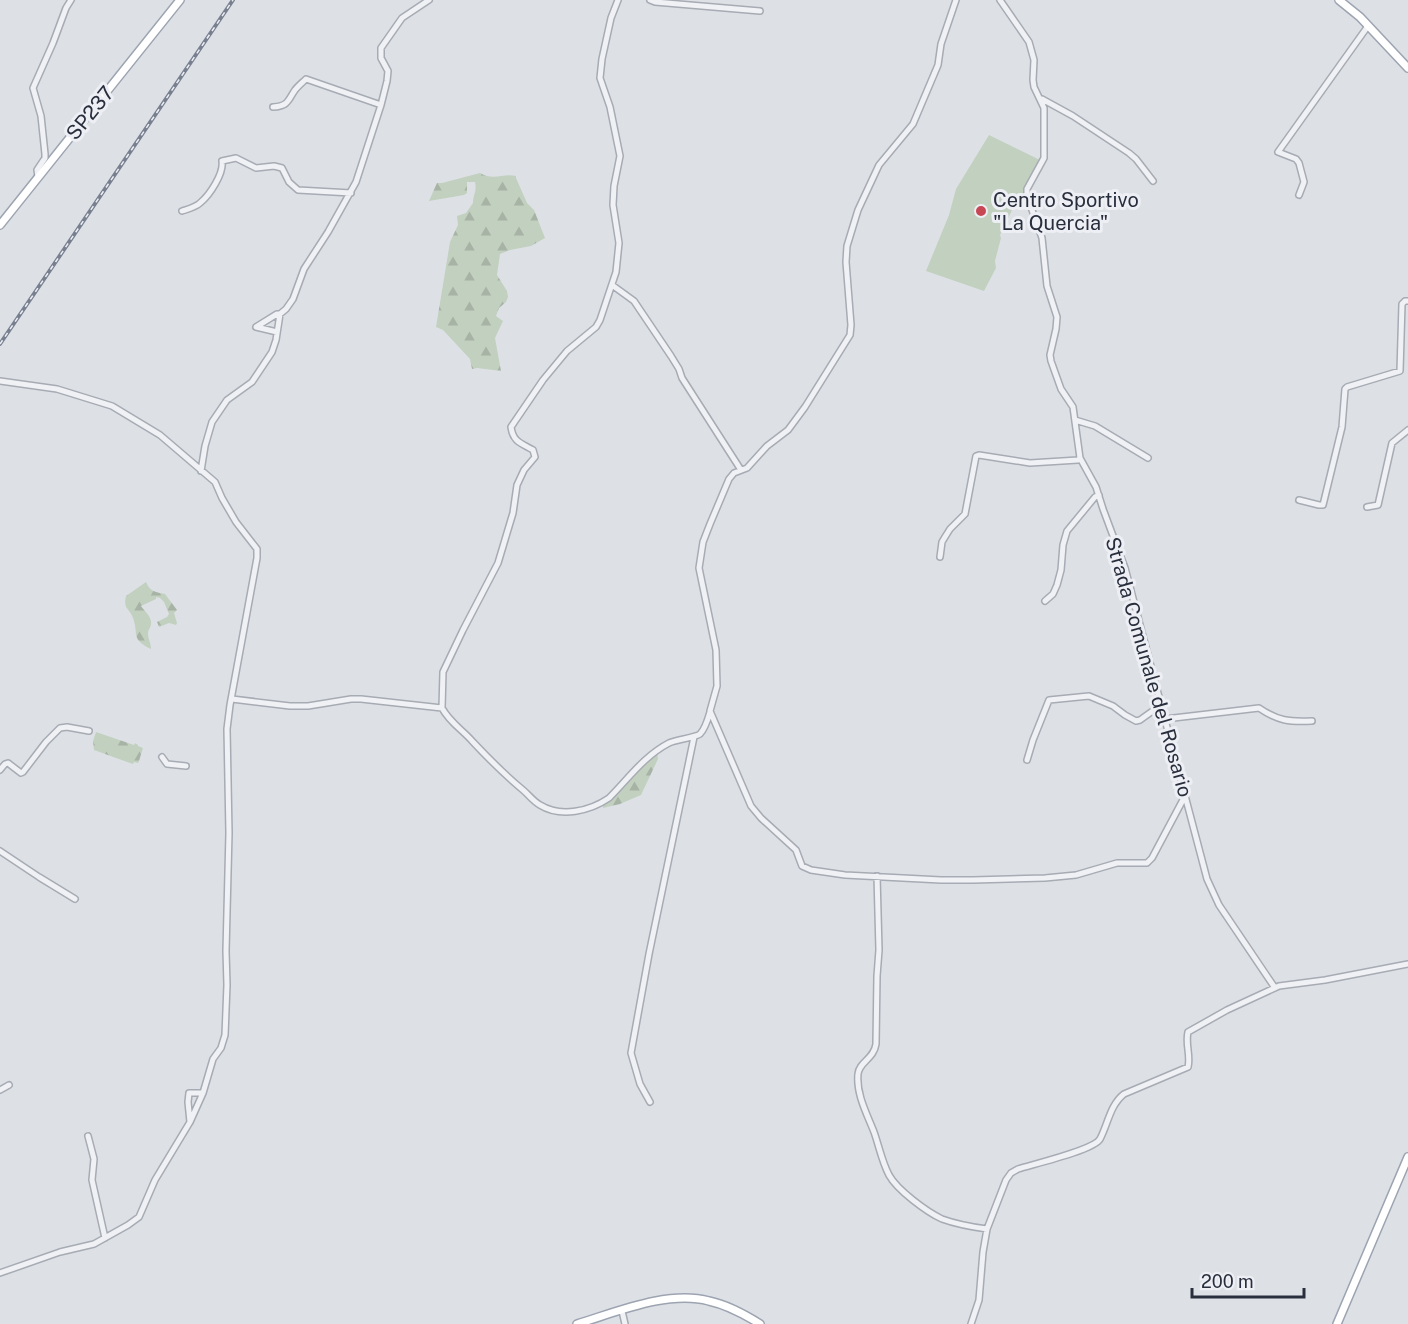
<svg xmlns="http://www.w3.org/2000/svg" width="1408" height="1324" font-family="'Public Sans',sans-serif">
<defs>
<pattern id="forest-firs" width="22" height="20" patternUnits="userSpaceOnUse" patternTransform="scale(1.5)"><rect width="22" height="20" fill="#c2d0bf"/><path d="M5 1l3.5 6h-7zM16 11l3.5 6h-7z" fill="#a7b3a5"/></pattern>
</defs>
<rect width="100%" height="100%" fill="#dde1e6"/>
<path fill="#c2d0bf" d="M989,135L1040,160L1019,207L1014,206L1000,235L1001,238L995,261L996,268L984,291L926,271L949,215L956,189Z"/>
<path fill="url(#forest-firs)" d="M480,173C493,181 503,173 516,176V178L527,203L534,210L545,238L531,246L510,250L500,254L497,275L507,291L508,297L506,302L499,308L496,316L503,321L495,338L501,371L477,368L472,369L470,359L443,330L436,327L450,242L458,225L457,216L466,213L473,203C473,195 477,192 475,182H467V193L464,195L429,201L437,183H442Z
M146,582C150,592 156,592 165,594L177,610L174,613L177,623L176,625L169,623L159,627L157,622L167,617L169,614L164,602L160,598L156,597V599L141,606C144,611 152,616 151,624C151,627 148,630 148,633C148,639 151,643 151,649C130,639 139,634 133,618C129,607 123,610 126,596Z
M96,732L134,745L135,743L138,745V746L143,748L139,761L138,763L134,762L133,764L130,763L94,750L93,741Z
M657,751L658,759L641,795L620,804L603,808V803Z"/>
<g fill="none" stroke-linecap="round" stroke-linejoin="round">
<g stroke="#a7abb3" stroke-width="8">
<path id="minor" d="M650,0L655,2L760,11
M956,0L941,44L938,65L913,124L879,165L858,210L847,246L846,262L851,325L850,335L805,407L788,430L767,446L747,468L734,473L729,479L710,524L703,542L699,568L716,650L717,686L710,711L751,806L761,818L796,850L802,866L811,870L845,875L941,880H973L1045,878L1076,875L1117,863H1147L1152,858L1185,796
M1000,0L1029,42L1034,60L1033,80L1034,87L1044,108V158L1027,189V196L1042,238L1047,286L1057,317L1056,329L1050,355L1051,361L1061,389L1073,407L1080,458L1096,487L1103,509L1125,568L1207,879L1219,905L1275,988
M1042,99L1073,116L1129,153L1136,159L1153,181
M273,107C289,106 288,100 295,90C298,86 303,82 306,79L381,105
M38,177L37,170L45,158V154L41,116L33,88L53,43L66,8L71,0
M1299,195L1304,182L1299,163L1296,159L1278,152L1368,26
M182,211C188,209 196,207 200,203C210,195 224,173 222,161L236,158L256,168L274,166L282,168L289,182L298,190L351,193
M612,285L634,301L671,356L679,369L682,378L741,470
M277,332L256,327L277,314H280L286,309L293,299L304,269L328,232L356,182L381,105L387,81L388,71L381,58V48L402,18L429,0
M0,381L57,389L112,406L160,435L215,482L222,498L236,522L257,549V558L230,705L227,729L229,833L226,951L227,985L225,1035L221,1048L213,1059L203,1093L190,1122L155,1180L139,1217L128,1225L94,1244L60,1252L0,1273
M1075,420L1095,426L1148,458
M201,471L205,446L212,422L227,400L252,382L272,352L276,340L280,314
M1299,500L1319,505H1323L1342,427L1345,389L1347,387L1400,371L1402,304L1405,301H1408
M1367,507L1378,505L1392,443L1408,430
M940,557L942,542L945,537L950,529L965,514L976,456L979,455L1030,463L1078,460L1080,458
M1045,601L1053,594L1057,585L1061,570L1063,545L1067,531L1095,497L1099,495
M232,699L290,706H308L351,699H361L442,708C450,723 463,730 473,742C489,759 505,775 523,790C529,795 533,801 540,805C561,818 590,811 609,798C628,779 644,756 669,743C675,740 697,737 700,734C705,729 708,719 710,712
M442,708L443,672L463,630L498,563L513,513L517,485L524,470L535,457L533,450C521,443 513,442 511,427L543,380L567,351L596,327L600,320L616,272L619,243L613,205L614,186L620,156L610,107L600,78L602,59L611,18L618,0
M1165,719L1259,708C1278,721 1289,722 1312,721
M162,757L167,764L186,766
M1027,760L1033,740L1049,700L1089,696L1113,706L1125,715L1136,721L1140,720L1161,705
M0,770L5,764L8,763L21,773L23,772L46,742L60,728L67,727L89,731
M0,851L39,877L75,899
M877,876L879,950L877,976L876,1044C874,1059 859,1062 858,1074C856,1094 867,1114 874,1132C879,1146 882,1162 889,1175C897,1190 927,1212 942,1219C956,1224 972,1227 987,1229
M0,1090L9,1085
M650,1102L640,1084L631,1053L649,954L694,737
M190,1122L188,1102L189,1093H203
M88,1136L94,1159L92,1180L105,1238
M622,1311L625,1324
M971,1324L979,1300L983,1252L987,1229L1006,1180L1011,1173L1018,1169C1034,1164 1094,1150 1100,1139C1108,1124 1110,1105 1124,1094L1188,1067C1191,1056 1185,1044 1188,1032L1227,1010L1279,986L1325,980L1408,964"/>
</g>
<g stroke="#9da4b1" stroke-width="10">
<path id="major" d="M1339,0L1360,17L1408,68
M0,225L180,0
M577,1324C617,1312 668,1290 709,1301C728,1305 744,1314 760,1324
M1337,1324L1408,1157"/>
</g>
<use href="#minor" stroke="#f0f1f5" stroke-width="5"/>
<use href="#major" stroke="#fff" stroke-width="7"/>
<g stroke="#787f8f" stroke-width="4">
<path id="rail" d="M0,344L233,0"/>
</g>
<use href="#rail" stroke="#edeff4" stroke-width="1.5" stroke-dasharray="4.5" stroke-linecap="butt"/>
</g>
<circle fill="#c74754" stroke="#edeff4" stroke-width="2" cx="981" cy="211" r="6"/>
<g text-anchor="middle" stroke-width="6" stroke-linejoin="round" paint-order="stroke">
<g font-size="20" fill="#282e3c" stroke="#edeff4">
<text transform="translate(90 113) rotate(-51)" y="7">SP237</text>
<text transform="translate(1149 667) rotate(74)" y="7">Strada Comunale del Rosario</text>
</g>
<g font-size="20" fill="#282e3c" stroke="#edeff4" text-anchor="start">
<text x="993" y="207">Centro Sportivo<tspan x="993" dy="23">"La Quercia"</tspan></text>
</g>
</g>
<path d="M1192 1288v9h112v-9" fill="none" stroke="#282e3c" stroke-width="3"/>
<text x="1201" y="1288" font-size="18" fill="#282e3c" stroke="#edeff4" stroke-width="4.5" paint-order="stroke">200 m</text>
</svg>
